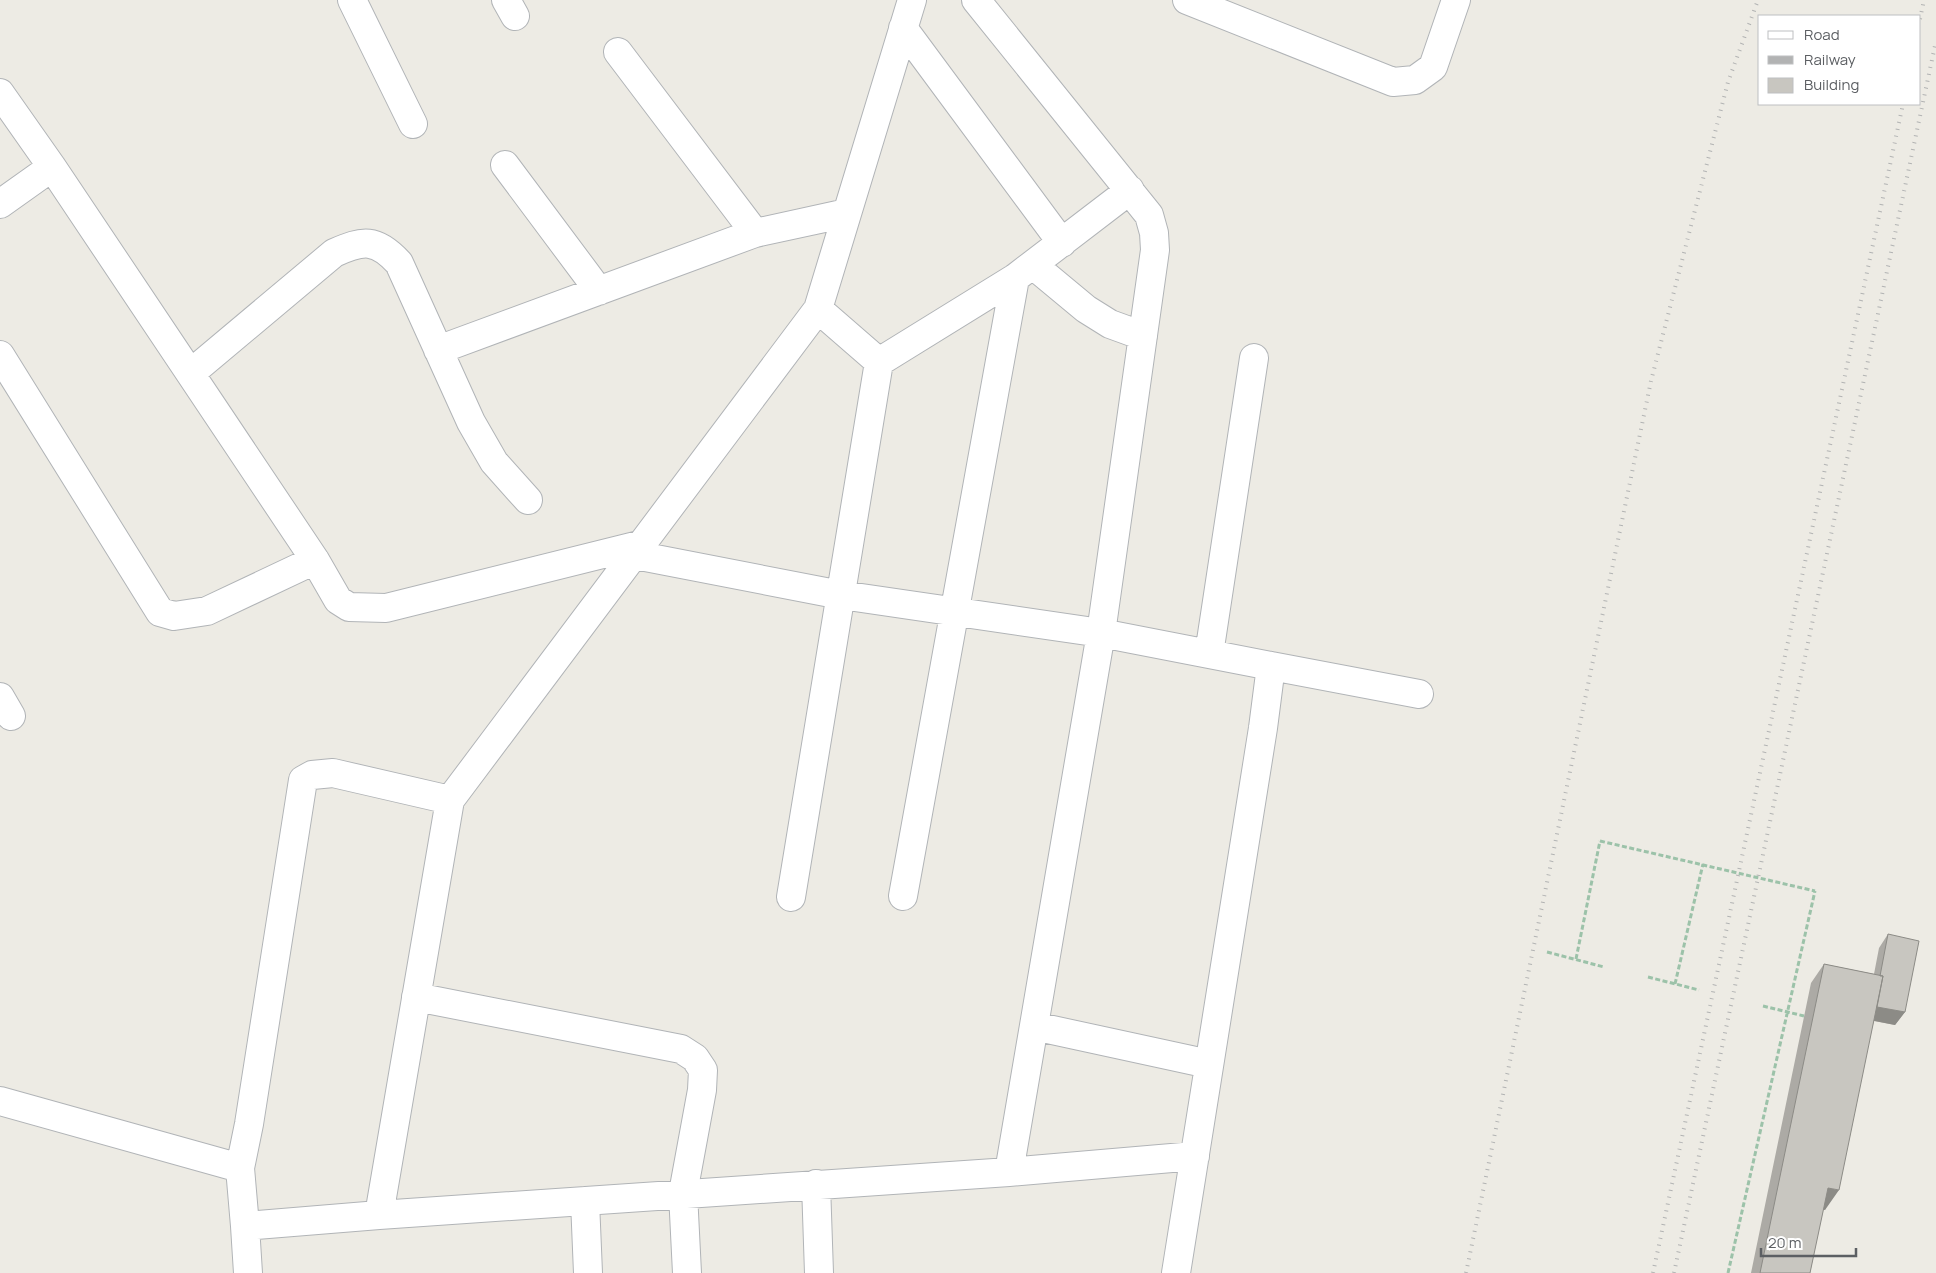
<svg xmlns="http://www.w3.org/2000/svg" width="1936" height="1273" font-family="Manrope,sans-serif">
<rect width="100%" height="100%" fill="#edebe4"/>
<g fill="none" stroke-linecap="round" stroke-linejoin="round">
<g stroke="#b1b4b7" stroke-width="30">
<path id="minor" d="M352,0L413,124
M506,0L515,16
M976,0L1149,215L1154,233L1155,250L1101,633L1271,666L1263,728L1176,1273
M1187,0L1393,82L1415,80L1433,67L1456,0
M903,28L1062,243
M618,52L755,233
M0,93L52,167L315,560L338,600L349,607L386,608L643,544
M505,165L599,291
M0,204L52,167
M1033,265L1086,309L1110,324L1143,336
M818,309L879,362L1015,278L1130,190
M438,350L755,233L847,213
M0,355L160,612L174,616L207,611L315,560
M191,373L334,253C363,240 376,238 399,263L471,422L494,462L528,500
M635,555L841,595L1101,633L1009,1172
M1209,654L1254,358
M1271,666L1419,694
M0,697L11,716
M903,896L1015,278
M791,897L879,362
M416,997L681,1049L695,1058L703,1070L702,1090L683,1193L687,1273
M1034,1026L1209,1064
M0,1101L240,1168
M816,1184L819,1273
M585,1201L588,1273
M379,1215L1009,1172L1195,1156
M245,1226L240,1168L249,1124L303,780L312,775L333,773L450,800
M248,1273L245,1226L379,1215L450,800L818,309L912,0"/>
</g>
<path stroke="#9cc2a9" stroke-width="3" stroke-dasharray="5 2.5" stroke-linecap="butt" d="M1547,952L1604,967
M1576,959L1600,841
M1648,977L1699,990
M1675,984L1703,864
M1763,1006L1804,1016
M1728,1273L1815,891"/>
<use href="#minor" stroke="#fff" stroke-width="28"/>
<path stroke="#b2b3b3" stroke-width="4" stroke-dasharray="1 6" stroke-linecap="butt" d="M1920,19L1924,0
M1466,1273L1651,381L1728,82L1758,0
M1653,1273L1903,104
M1674,1273L1936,41"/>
<path stroke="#9cc2a9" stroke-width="3" stroke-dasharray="5 2.5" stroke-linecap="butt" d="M1600,841L1815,891"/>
</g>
<path fill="#acaaa5" d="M1888,934L1905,1012L1895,1025L1874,1021L1825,1210L1823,1209L1810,1273H1751L1811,983L1824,964L1874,974L1879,948Z"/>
<path fill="#8c8b86" d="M1874,1006L1905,1012L1895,1025L1865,1019Z
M1828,1188L1839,1190L1825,1210L1814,1207Z"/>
<path fill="#c8c6c0" stroke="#8c8b86" d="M1888,934L1919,941L1905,1012L1877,1007L1883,976H1880Z
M1824,964L1883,976L1839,1190L1828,1188L1810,1273H1760Z"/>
<rect x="1758" y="15" width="162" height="90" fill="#ffffff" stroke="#bebfc1"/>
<rect x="1768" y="31" width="25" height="8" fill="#ffffff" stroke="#bebfc1"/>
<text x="1804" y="40" font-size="15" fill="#5c5f63">Road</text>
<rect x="1768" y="56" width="25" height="8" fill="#b2b3b3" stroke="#bebfc1"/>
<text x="1804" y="65" font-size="15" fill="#5c5f63">Railway</text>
<rect x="1768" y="78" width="25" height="15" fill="#c8c6c0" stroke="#bebfc1"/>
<text x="1804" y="90" font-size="15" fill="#5c5f63">Building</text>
<path d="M1761 1248v8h95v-8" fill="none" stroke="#5c5f63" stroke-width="2.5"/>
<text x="1768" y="1248" font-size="15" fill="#5c5f63" stroke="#ffffff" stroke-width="4" paint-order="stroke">20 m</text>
</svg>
